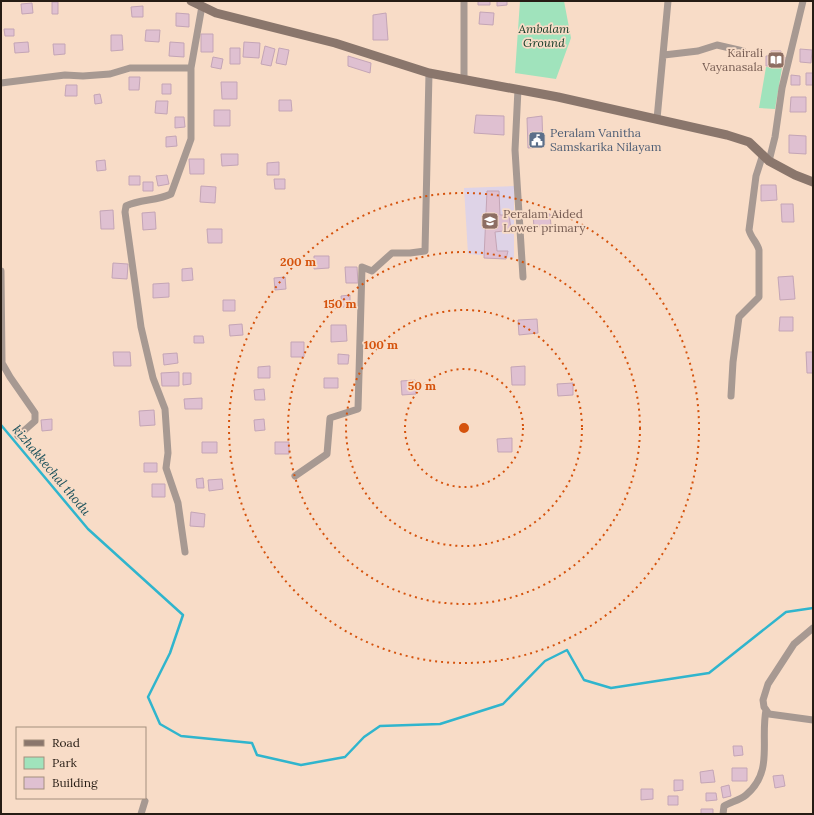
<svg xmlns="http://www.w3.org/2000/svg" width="814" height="815" font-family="Lora,serif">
<rect width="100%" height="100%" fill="#f8dcc7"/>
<path fill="#ded3e7" d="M514,186V258L468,254L464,188Z"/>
<path fill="#a0e3bc" d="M520,1H564L571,38L556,79L515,73Z
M766,67L782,68L775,109L759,108Z"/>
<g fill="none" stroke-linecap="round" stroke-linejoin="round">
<path stroke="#30b5cd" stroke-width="2.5" d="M1,425L88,529L183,615L170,653L148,697L160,724L181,736L252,743L257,755L301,765L345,757L364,737L380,726L440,724L503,704L545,661L567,650L584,680L611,688L709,673L786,612L813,608"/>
</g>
<path fill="#dfc0d1" stroke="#c4a5b6" d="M478,1H490V5H478Z
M497,1H507V5L497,6Z
M52,2H58V14H52Z
M32,3L33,13L22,14L21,4Z
M143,6V17H132L131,7Z
M480,12L494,13L493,25L479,24Z
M176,13L189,14V27L176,26Z
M386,13L388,40H373V15Z
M4,29H14V36H5Z
M146,30H160L159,42L145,41Z
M201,34H213V52H201Z
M111,35H122L123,50L111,51Z
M28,42L29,52L15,53L14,43Z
M170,42L184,43V57L169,56Z
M244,42L260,43L259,58L243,57Z
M53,44H65V54L54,55Z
M265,46L275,49L271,66L261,64Z
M230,48H240V64H230Z
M279,48L289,50L286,65L276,63Z
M800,49L812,50L811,63L800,62Z
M771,51H781V57H785V64H780V66H766V56H770Z
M348,56L371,63L370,73L348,66Z
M213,57L223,59L221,69L211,67Z
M806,73H813V85H806Z
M791,75L800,76V85H791Z
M129,77H140L139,90H129Z
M221,82H237V99H222Z
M162,84H171V94H162Z
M66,85H77V96H65Z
M100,94L102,103L95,104L94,95Z
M791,97H806V112H790Z
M279,100H291L292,111H279Z
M156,101H168L167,114L155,113Z
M214,110H230V126H214Z
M476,115L504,116V135L474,133Z
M542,116L543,147L528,148L527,118Z
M175,117H184L185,127L175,128Z
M789,135L806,136V154L789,153Z
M176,136L177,146L166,147V137Z
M221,154H238V165L222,166Z
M189,159H204V174H190Z
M105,160L106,170L97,171L96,161Z
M279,162V175H267V163Z
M167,175L169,184L158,186L156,176Z
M129,176H140V185H129Z
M274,179H285V189H275Z
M143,182H153V191H143Z
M761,185H776L777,200L761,201Z
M201,186L216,187L215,203L200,202Z
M487,191H499L500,215H509L511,230L495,232L497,251H508L506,259L484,258Z
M781,204H793L794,222H782Z
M113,210L114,229H101L100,211Z
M155,212L156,229L143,230L142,213Z
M550,214L551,226L534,227L533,215Z
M207,229H222V243H208Z
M314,256H329V268L314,269Z
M113,263L128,264L127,279L112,278Z
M345,267H357L358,283H346Z
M192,268L193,280L182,281V269Z
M793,276L795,299L780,300L778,277Z
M285,277L286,289L275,290L274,278Z
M169,283V297L153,298V284Z
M350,295V307H342L341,296Z
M223,300H235V311H223Z
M780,317H793V331H779Z
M537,319L538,333L519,335L518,320Z
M242,324L243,335L230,336L229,325Z
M331,325H346L347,341L331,342Z
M194,336H203L204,343H194Z
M291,342H304V357H291Z
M113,352H130L131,366H114Z
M806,352H813V373H807Z
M177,353L178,363L164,365L163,354Z
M338,354L349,355L348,364H338Z
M270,366V378H258V367Z
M525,366V385H512L511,367Z
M179,372V386H162L161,373Z
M183,373H191V384L183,385Z
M324,378H338V388H324Z
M415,380L416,394L402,395L401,381Z
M573,383V395L558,396L557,384Z
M264,389L265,400H255L254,390Z
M202,398V409H185L184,399Z
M154,410L155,425L140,426L139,411Z
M52,419V430L42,431L41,420Z
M264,419L265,430L255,431L254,420Z
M512,438V452H498L497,439Z
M202,442H217V453H202Z
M275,442H289V454H275Z
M144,463H157V472H144Z
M203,478L204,488H197L196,479Z
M222,479L223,489L209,491L208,480Z
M152,484H165V497H152Z
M191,512L205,514L204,527L190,526Z
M733,746H742L743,755L734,756Z
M732,768H747V781H732Z
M713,770L715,782L701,783L700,772Z
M783,775L785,786L775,788L773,776Z
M674,780H683V790L674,791Z
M729,785L731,796L723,798L721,787Z
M641,789H653V799L641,800Z
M706,793H716L717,800L706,801Z
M668,796H678V805H668Z
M701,809H713V814H701Z"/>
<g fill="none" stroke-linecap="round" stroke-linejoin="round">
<path stroke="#a79992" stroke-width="7" d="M664,55L698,51L717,45L743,51
M464,79V1
M1,83L65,75L83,76L110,74L130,68H191
M518,89L515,150L523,277
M657,119L668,1
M769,161L775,137L782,88L803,1
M1,271L2,363L10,377L35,413V421L18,436
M731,396L733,362L739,317L759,297V250C757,242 751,238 749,230L756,176L763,154
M295,476L327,454L330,418L358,409L362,267L372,271L392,253H410L425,251L429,73
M185,552L178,503L166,468L168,453L165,409L153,378L141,327L125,212L126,206C140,199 157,201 171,194L191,139V68L202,6
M813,628L794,644L768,684L763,700L764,707L769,714L813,720
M141,814L145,801
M723,814L724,806C731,802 740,800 746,795C774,771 760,742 766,710"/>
<path stroke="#8a766c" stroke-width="9" d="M191,1L216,13L335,43L429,73L558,97L727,135L749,142L769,161L795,175L813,182"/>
</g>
<g fill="none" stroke="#d5530d" stroke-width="2" stroke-dasharray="2 4">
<circle cx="464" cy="428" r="59"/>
<circle cx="464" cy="428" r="118"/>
<circle cx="464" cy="428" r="176"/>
<circle cx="464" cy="428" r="235"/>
</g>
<defs>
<g id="library-square" transform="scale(0.9)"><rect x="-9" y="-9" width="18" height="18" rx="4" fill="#8d6e63" stroke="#f8dcc7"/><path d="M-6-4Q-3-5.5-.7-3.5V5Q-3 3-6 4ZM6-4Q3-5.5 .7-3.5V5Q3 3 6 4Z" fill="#fff"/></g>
<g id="civic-square" transform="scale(0.9)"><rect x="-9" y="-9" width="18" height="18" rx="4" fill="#5c6f8a" stroke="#f8dcc7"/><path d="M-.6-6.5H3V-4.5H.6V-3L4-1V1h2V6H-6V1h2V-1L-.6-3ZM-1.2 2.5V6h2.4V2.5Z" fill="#fff"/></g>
<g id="school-square" transform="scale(0.9)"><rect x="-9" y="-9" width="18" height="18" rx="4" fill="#8d6e63" stroke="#f8dcc7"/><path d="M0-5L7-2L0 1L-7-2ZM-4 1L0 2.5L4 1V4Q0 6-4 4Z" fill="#fff"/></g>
</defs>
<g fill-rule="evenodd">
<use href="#library-square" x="776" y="60"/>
<use href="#civic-square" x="537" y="140"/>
<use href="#school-square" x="490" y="221"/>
</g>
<g text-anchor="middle" stroke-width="3.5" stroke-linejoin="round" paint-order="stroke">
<g font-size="12" font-style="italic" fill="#123a26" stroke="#f8dcc7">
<text x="544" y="33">Ambalam<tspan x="544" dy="14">Ground</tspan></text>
</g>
<g font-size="12" fill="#785e54" stroke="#f8dcc7" text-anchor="end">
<text x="763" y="57">Kairali<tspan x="763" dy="14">Vayanasala</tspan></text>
<text x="503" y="218" text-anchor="start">Peralam Aided<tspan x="503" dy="14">Lower primary</tspan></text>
</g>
<g font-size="12" fill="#4e5e75" stroke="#f8dcc7" text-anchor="start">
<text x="550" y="137">Peralam Vanitha<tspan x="550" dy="14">Samskarika Nilayam</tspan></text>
</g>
<g font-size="13" font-style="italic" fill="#1d525c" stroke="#f8dcc7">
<text transform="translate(52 470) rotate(50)" y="5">kizhakkechal thodu</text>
</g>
</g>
<circle cx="464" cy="428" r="6" fill="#d5530d" stroke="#f8dcc7" stroke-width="2"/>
<g font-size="12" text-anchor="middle" font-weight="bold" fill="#d5530d" stroke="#f8dcc7" stroke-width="3.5" stroke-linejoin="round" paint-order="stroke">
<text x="298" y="266">200 m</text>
<text x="340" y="308">150 m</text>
<text x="381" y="349">100 m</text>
<text x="422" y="390">50 m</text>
</g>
<rect width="814" height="815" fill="none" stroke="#261c14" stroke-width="4"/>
<rect x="16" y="727" width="130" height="72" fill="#f8dcc7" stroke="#a48f7f"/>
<rect x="24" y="740" width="20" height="6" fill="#8a766c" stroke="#a48f7f"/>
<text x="52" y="747" font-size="12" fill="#261c14">Road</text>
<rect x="24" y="757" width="20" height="12" fill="#a0e3bc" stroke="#a48f7f"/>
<text x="52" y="767" font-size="12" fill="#261c14">Park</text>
<rect x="24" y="777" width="20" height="12" fill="#dfc0d1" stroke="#a48f7f"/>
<text x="52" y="787" font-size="12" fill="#261c14">Building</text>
</svg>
